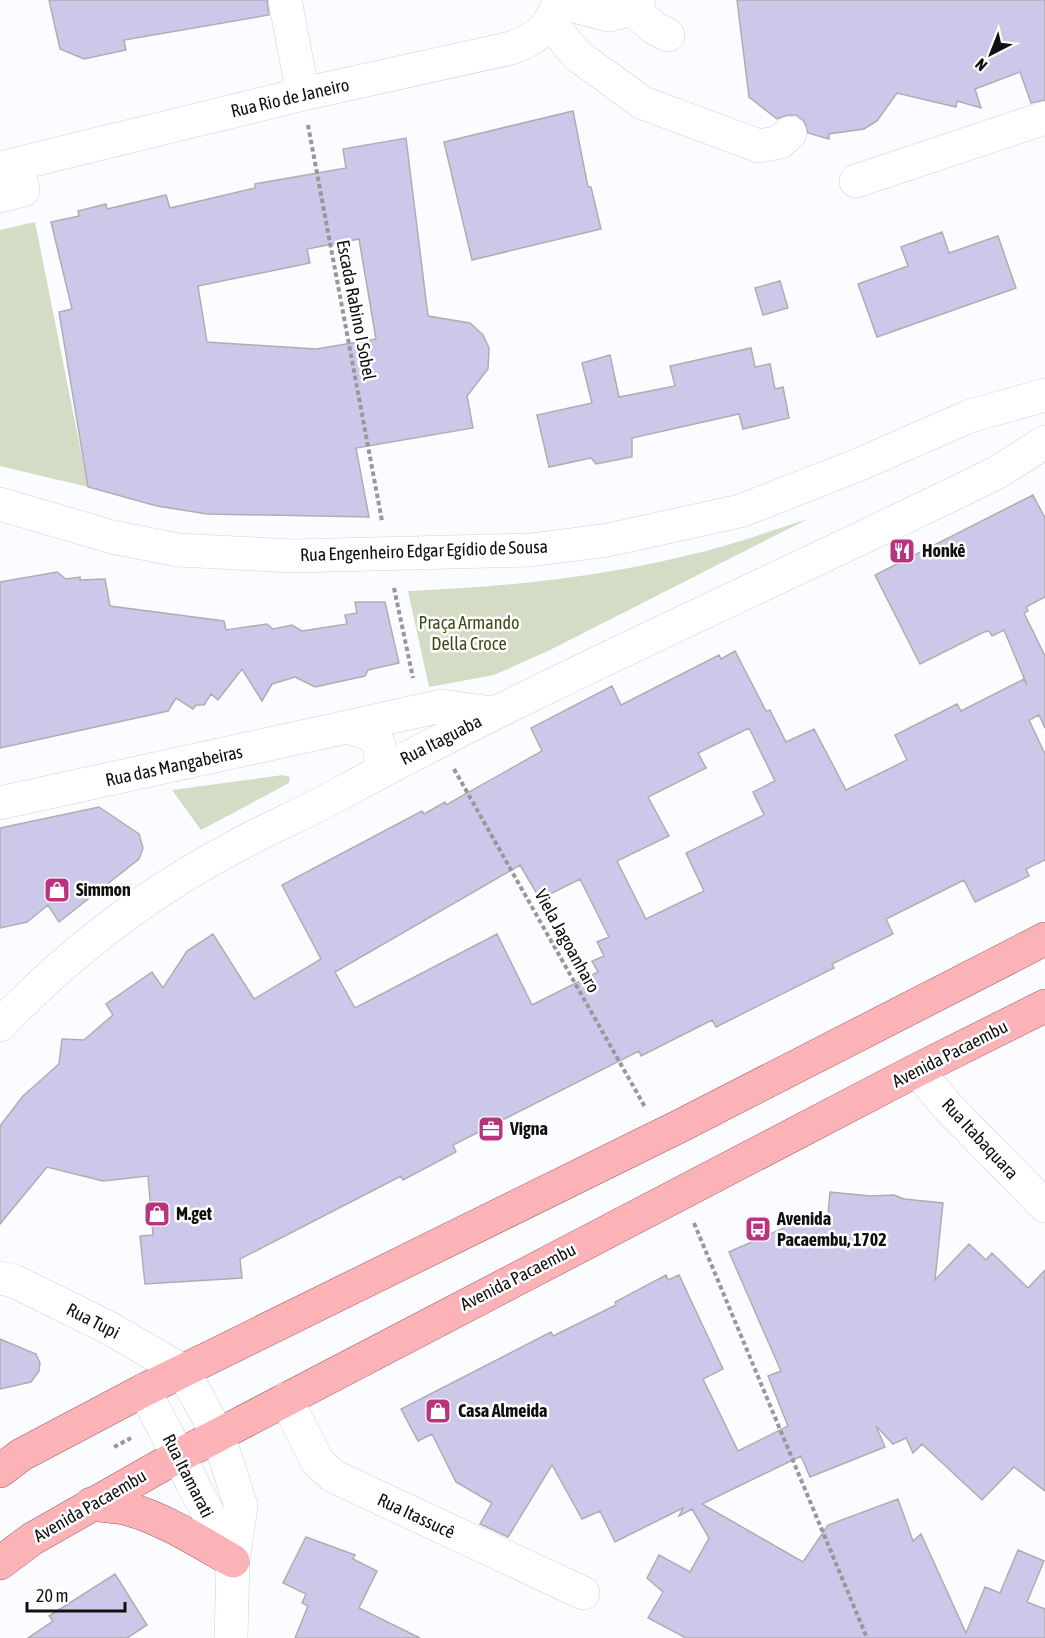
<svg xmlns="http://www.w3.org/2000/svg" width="1045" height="1638" font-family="'Asap Condensed',sans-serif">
<rect width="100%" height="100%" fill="#fafcff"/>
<path fill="#d5dcc6" d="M35,222L88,487L0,466V230Z
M808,519L548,651L494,675L429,687L408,591C502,587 594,578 685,556C727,547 767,532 808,519Z
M283,775L290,777L289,783L201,830L172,790Z"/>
<path fill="#cbc8e9" stroke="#aeaeb1" stroke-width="1.5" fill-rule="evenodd" d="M49,0H267L269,15L124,40L126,50L84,59L60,49Z
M737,0H1045V100L1031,103L1020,72L975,89L981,108L957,101L956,107L897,93L877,121L864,129L829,134V139L808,133L804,121L796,115H787L777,119L749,97Z
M573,111L588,187H591L601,229L472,260L444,142Z
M406,138L428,316L470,323L483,335L489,348L488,369L467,396L473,428L356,448L369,517L207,514L157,506L88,487L59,312L72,309L51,222L79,216L78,211L106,204L107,209L166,195L170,208L255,188V184L346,168L343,149ZM359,239L376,339L316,349L207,342L198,286L310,263L307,249Z
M942,232L949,253L998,236L1016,288L877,337L858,284L908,266L901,247Z
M780,281L788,308L763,315L755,288Z
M751,348L755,367L770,364L775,389L783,387L789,418L743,429L739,414L632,438V457L596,464L591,458L549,467L537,415L592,403L582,363L610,355L619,397L675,386L670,366Z
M1033,495L1045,518V597L1026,607L1028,611L1024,613L1045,656V728L1039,715L1029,720L1045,754V860L1026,869L1029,876L975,902L964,880L886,919L893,934L832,964L834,968L716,1027L712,1020L641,1056L639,1051L453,1145L456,1152L403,1180L401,1176L240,1259L242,1278L145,1284L140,1236L153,1235L148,1176L103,1181L47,1167L0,1224V1126L23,1096L59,1064L62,1039L84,1040L113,1015L106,1004L152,972L163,988L187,951L213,934L254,999L321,959L282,885L422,811L424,814L445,802L446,805L542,751L531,728L612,686L621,705L719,655L721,659L735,651L766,711L770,710L786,742L814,729L846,790L907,760L895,735L957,704L961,711L1024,679L1027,685L1004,630L992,636L989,631L984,632L920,664L875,575ZM749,728L775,781L753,792L764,815L686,853L704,891L646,919L617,861L669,836L648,797L706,768L698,753ZM520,865L540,899L580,879L609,937L597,942L604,956L592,961L598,972L532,1005L497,934L355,1008L335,972Z
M57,572L66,579L80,577V580L105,579L110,606L224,621L226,630L267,624L273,629L292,625L302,631L347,624L345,615L357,613L355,602H385L399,663L368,670L365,676L315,687L295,677L272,684L262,701L242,669L218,700L211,694L204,705H196L193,709L176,698L168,711L0,748V582Z
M99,807L139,834L143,848L139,859L59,922L48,905L27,922L0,928V828Z
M830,1192L870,1196L894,1195L904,1199L943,1203L935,1280L969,1244L986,1260L992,1253L1028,1288L1045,1270V1491L1014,1467L982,1500L922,1444L913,1453L906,1438L893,1444L876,1426L885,1447L810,1477L801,1456L702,1504L803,1562L828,1525L898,1499L913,1541L921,1534L966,1633L985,1587L1000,1593L1018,1550L1044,1561L1027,1602L1045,1609V1638H686L648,1618L663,1592L647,1578L659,1555L690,1572L709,1538L692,1509L679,1516L683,1508L615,1542L600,1511L582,1519L552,1465L508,1537L480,1524L492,1503L456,1482L432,1434L418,1441L401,1409L551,1332L553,1336L616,1305L615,1302L666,1275L668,1280L679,1275L723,1369L703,1379L738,1451L788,1426L768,1376L781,1371L729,1252L813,1215H828Z
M0,1339L36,1354L40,1363L39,1371L31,1382L0,1389Z
M306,1537L355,1555L353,1559L377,1571L359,1608L420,1638H295L308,1606L302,1603L306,1594L283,1583Z
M115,1574L147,1625L127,1638H28L53,1621L49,1616Z"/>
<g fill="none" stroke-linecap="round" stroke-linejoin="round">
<g stroke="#d1d2d5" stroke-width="34">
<path id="minor" d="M285,0L303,94
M559,2L609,15L633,9L639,0
M633,9L654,28L668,35
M550,23L578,56L643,103L759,146L780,142L790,133
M0,168L303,94L511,48C538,38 550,28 560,0
M856,181L1045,118
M0,196L23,190L17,164
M0,504L112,537L178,550L293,556L531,550L608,540L740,511L858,465L970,416L1045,395
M379,773C384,740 378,735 347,727L441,706L493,713
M0,803L347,727
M0,1025C68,954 150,891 238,845C271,827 307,812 341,793C555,677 779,580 998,472L1045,442
M917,1070L946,1105L1045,1206
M0,1278L14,1281L109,1328L183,1371L218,1435L241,1506L233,1561L231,1638
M144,1390L233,1561
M286,1399L317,1461L333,1476L583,1593"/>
</g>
<g stroke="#a8595e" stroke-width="34">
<path id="major" d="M0,1471L21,1455L144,1390L680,1126L1045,939
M91,1504C103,1506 116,1506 128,1509C164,1519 200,1542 233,1561
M0,1563L32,1539L178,1456L917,1070L1045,1006"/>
</g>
<path stroke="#97989a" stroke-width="4" stroke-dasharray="4.5 3" stroke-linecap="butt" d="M308,125L382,521
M394,588L413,678
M454,769L645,1107
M694,1223L867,1638
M114,1447L131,1438"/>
<use href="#minor" stroke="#fff" stroke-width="33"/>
<use href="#major" stroke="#fcb3b8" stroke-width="33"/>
</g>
<defs>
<g id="restaurant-square" transform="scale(1.35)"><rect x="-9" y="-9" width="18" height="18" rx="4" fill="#b8357d" stroke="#fff"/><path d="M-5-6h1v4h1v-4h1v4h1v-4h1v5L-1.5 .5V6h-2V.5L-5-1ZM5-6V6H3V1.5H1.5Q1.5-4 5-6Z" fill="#fff"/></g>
<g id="shop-square" transform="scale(1.35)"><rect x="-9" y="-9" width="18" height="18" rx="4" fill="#b8357d" stroke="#fff"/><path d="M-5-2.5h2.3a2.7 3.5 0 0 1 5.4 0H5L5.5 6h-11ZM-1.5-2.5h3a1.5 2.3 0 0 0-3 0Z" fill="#fff"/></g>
<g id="office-square" transform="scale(1.35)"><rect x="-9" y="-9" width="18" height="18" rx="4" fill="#b8357d" stroke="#fff"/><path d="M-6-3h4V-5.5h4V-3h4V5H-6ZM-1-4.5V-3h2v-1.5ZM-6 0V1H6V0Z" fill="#fff"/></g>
<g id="bus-square" transform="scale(1.35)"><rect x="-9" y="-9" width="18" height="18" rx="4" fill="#b8357d" stroke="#fff"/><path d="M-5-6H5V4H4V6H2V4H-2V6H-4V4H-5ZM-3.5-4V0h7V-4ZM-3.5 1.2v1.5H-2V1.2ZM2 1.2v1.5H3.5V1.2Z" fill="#fff"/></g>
</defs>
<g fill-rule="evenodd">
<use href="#restaurant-square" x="902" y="551"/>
<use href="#shop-square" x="57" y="890"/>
<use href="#office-square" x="491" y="1129"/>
<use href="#shop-square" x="157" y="1214"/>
<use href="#bus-square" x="758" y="1229"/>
<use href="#shop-square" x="438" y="1411"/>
</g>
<g text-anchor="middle" stroke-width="5" stroke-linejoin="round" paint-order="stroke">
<g font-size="18" fill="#101011" stroke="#fff">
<text transform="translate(290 98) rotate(-13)" y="6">Rua Rio de Janeiro</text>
<text transform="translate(356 310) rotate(79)" y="6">Escada Rabino I Sobel</text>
<text transform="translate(424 551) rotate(-2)" y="6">Rua Engenheiro Edgar Egídio de Sousa</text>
<text transform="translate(441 740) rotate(-27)" y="6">Rua Itaguaba</text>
<text transform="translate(174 766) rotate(-12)" y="6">Rua das Mangabeiras</text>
<text transform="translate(567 941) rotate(61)" y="6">Viela Jagoanharo</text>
<text transform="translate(950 1054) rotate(-27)" y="6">Avenida Pacaembu</text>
<text transform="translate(980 1139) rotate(47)" y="6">Rua Itabaquara</text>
<text transform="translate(518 1277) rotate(-27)" y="6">Avenida Pacaembu</text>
<text transform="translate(93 1321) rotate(27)" y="6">Rua Tupi</text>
<text transform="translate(188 1476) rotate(63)" y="6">Rua Itamarati</text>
<text transform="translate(90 1506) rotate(-30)" y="6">Avenida Pacaembu</text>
<text transform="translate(416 1516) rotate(25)" y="6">Rua Itassucê</text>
</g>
<g font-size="18" font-weight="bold" fill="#101011" stroke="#fff" text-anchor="start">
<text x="922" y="557">Honkê</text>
<text x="76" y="896">Simmon</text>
<text x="510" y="1135">Vigna</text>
<text x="176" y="1220">M.get</text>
<text x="777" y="1225">Avenida<tspan x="777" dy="21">Pacaembu, 1702</tspan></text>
<text x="458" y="1417">Casa Almeida</text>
</g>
<g font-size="18" fill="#404a16" stroke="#fff">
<text x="469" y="629">Praça Armando<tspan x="469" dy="21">Della Croce</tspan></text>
</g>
</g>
<g transform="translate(991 54) rotate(222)" stroke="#ffffff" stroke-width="4.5" paint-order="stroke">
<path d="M0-4.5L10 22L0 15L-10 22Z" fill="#101011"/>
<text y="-9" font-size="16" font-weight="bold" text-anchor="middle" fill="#101011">N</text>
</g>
<path d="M27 1602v9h98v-9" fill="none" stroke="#101011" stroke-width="3"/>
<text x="36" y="1602" font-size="18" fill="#101011" stroke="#ffffff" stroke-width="4.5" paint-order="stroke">20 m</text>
</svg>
